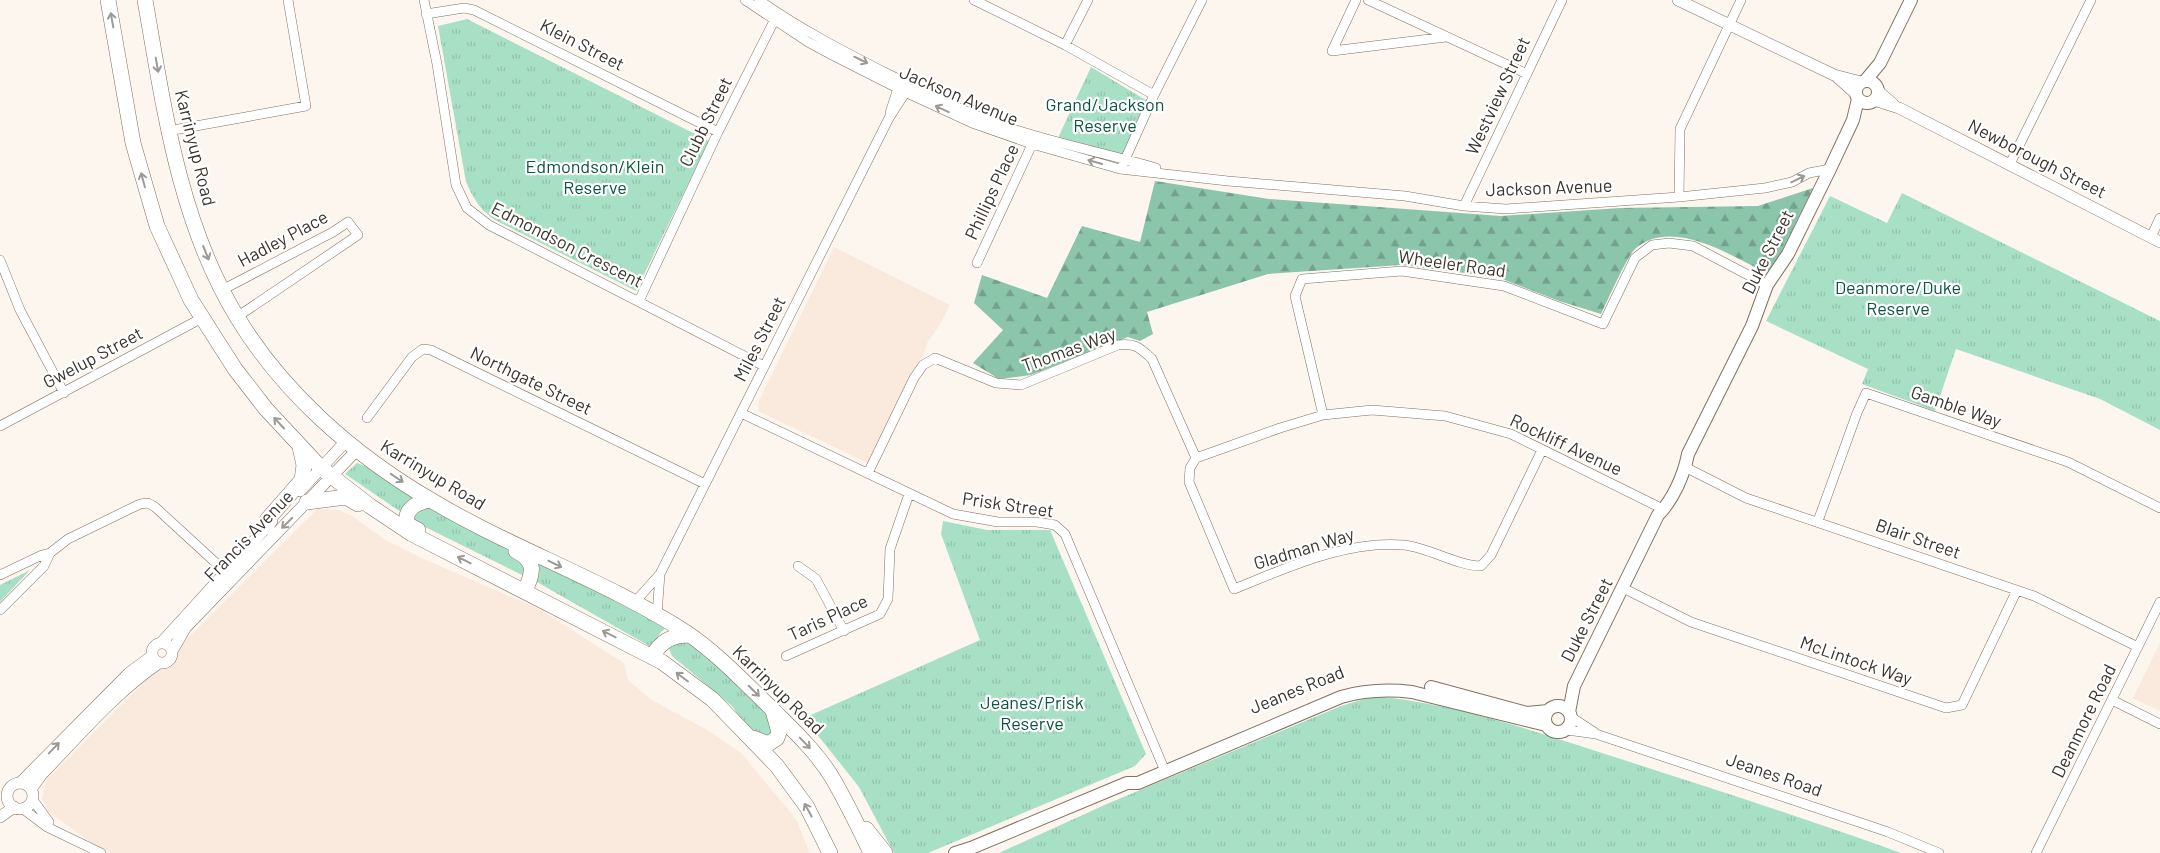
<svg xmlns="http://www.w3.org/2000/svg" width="2160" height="853" font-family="Barlow,sans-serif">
<defs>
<pattern id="grass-tufts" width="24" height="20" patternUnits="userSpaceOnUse" patternTransform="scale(1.25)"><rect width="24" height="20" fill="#a8e0c5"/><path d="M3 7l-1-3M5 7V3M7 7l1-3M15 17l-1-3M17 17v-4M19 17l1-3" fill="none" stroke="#92c1aa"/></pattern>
<pattern id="forest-firs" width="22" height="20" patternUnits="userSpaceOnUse" patternTransform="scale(1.25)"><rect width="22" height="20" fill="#8bc5aa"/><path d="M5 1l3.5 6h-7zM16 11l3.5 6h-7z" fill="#73a18b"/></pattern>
</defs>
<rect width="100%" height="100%" fill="#fdf6ef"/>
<path fill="#f9eadd" d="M834,247L950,305L938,328L928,341L923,356L912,372L868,463L758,411L759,401Z
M317,509L338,510L352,516L384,539L424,559L539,609L624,663L628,680L650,699L709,731L741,753L796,819L810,853H111L93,844L49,812L42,799L46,780Z
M2160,643V711L2133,698Z"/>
<path fill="url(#grass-tufts)" d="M467,19L709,141L636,291L495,220C479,209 474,199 466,182L438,26Z
M1091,67L1149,102L1121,156L1057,140Z
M1902,193L2160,321V430L2100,399L1956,349L1935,411L1862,384L1868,369L1766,321L1830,196L1887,223Z
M357,463L373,469L526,560L524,576L417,523L345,474Z
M943,521L987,530H1050L1146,754L1135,766L928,853H894L859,787L804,718L980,640L941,534Z
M537,559L667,627L661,632L651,647L535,581Z
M30,570L0,602V585Z
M672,639L692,642L769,713L774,730L768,737H760L739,717L733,707L672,656L668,646Z
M1374,696C1461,704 1544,735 1627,761C1719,791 1811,820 1901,853H999L1109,803L1341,706Z"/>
<path fill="url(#forest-firs)" d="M1155,181L1269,199L1501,216L1620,208L1758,206L1813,188L1770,275C1733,257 1673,216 1635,249C1627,256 1607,302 1601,314L1559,301L1497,277L1401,265L1268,274L1147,312L1153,334L1140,341L1128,337L1031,375L999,379L973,363L1003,330L974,303L982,275L1047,298L1082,226L1140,242Z"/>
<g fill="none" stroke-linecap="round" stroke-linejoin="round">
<g stroke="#817162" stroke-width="10">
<path id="minor" d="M424,0L437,64L456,185L467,208L489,225L764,366
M745,0L808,42L834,56L907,93L972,123L1032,144L1120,169L1228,181L1405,196L1464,206L1506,209L1679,197L1765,188L1792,182L1809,173L1830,169
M759,0C800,29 843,51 888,74C923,91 958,109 995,123C1047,142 1102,152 1156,168
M974,0L1065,45L1154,95
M1356,0L1332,51L1446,37
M1368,0L1527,74
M426,14L464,8L474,10L718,132
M1065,45L1088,0
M890,113L899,85
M168,131L306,106L288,0
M1123,164L1154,95L1202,0
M2010,164L2091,0
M1679,197L1680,129L1741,0
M1464,206L1562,0
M2151,237L2160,218
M0,260L20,310L64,393
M977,263L1034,140
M222,290L333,232L348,222L358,235L237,317
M639,301L718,132L777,15
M741,413L953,514L998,522H1037L1055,525L1065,534L1165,771
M1323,415L1295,296L1302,279L1402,271L1504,286L1603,324L1635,258L1652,245L1669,243L1693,246L1767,285
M367,418L412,357L423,349L431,350L705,484
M0,426L202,318
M1196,458L1190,468L1189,482L1234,589C1287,568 1345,540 1404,545C1430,548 1458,566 1481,566L1491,555L1542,450
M1196,458L1280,428L1323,415L1372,410L1445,416L1511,434L1657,506
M1685,467L1746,498L2034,596L2138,647
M868,473L914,378L923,365L935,358L996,383L1021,385L1118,345C1136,343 1140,348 1152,359L1196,458
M1818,521L1857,413L1866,393L2068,462L2160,508
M798,566L816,579L844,631
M0,575L42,555L50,553
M1623,588L1691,622L1946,708L1962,705L2017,590
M634,603L660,574L889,118L910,85
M0,610L44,566L50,553L68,539L140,504L148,503L155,507L229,575
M657,615L660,574
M786,656L880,614L888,599L890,549L909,494
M2112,700L2160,724
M1571,717L1594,732
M1567,730L1596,734L1888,832L1939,853
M33,800L49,822
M23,809L47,827L101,853
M2036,853L2160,602"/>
</g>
<g stroke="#817162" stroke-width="12">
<path id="tertiary" d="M1678,0L1834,75L1861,82
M1838,78L1855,93
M1878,91L1893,104
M1874,100L1899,108L2160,242
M300,491L346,441
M162,642L272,521
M152 653a10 10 0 1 1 20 0a10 10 0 1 1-20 0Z
M172,651L186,627L357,450
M7 796a13 13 0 1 1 26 0a13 13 0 1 1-26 0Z
M20,783L129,673L152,656
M31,789L42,774C79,736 115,693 159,663
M0,817L14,807"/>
</g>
<g stroke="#817162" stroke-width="14">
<path id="secondary" d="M1856 92a11 11 0 1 1 22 0a11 11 0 1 1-22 0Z
M1865,81L1880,63L1911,0
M1431,687L1527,713L1548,711
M1545 719a13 13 0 1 1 26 0a13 13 0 1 1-26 0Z
M1569,712L1574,686L1658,515C1673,500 1684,475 1688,454L1752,326L1767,285L1788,254L1830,169L1853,120L1858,99
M955,853L971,848L1127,783H1138L1341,697C1365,690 1386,689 1412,692L1546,725"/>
</g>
<g stroke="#817162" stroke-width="16">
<path id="trunk" d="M108,0L133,143L157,226L191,300L235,369L266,409L321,468L370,506L412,534L662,662L712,699L777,766L807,807L830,853
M145,0C164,108 179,222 237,317C283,393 353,454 429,499C512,549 605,580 687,633C718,654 744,682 771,708C793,730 817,752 833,779C847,803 859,828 871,853
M307,502L346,497L358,504
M267,527V520L302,480L304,465L300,447
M418,530L407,524C404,508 417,503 429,500
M516,551C537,562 533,572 525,591
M652,657C661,641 672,635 689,635
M753,738L768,744L777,738L779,732L773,711
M866,829L885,853"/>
</g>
<use href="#minor" stroke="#fff" stroke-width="9"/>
<use href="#tertiary" stroke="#fff" stroke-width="11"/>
<use href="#secondary" stroke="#fff" stroke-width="12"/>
<use href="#trunk" stroke="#fff" stroke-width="15"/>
</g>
<defs><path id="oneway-shaft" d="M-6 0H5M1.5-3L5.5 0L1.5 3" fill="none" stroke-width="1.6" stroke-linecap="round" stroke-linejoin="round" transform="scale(1.25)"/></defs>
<g stroke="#9d9a96">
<use href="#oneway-shaft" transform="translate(112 20) rotate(-100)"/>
<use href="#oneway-shaft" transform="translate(861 60) rotate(26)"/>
<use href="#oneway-shaft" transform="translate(157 65) rotate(80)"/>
<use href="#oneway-shaft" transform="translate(942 109) rotate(-155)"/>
<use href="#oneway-shaft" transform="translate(1095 162) rotate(-164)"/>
<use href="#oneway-shaft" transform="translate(1798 179) rotate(-26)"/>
<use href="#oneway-shaft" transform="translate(143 180) rotate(-105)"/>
<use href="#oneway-shaft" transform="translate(206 253) rotate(68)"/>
<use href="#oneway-shaft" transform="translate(279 423) rotate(-133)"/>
<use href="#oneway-shaft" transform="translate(397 478) rotate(34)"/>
<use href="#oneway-shaft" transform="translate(287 523) rotate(135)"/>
<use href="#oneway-shaft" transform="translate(464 560) rotate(-153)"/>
<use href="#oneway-shaft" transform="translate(555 564) rotate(26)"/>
<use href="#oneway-shaft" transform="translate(609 634) rotate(-153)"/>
<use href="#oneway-shaft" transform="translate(682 677) rotate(-143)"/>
<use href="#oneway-shaft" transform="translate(754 691) rotate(45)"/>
<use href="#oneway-shaft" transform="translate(805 743) rotate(46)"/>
<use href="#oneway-shaft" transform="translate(54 748) rotate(-46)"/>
<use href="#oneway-shaft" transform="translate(808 810) rotate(-119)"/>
</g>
<g text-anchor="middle" stroke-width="4.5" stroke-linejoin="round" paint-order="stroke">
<g font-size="18" fill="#3b342e" stroke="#fff">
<text transform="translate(582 45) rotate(27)" y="6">Klein Street</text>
<text transform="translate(959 96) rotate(23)" y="6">Jackson Avenue</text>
<text transform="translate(1498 96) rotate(-65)" y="6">Westview Street</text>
<text transform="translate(706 122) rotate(-64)" y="6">Clubb Street</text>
<text transform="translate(195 148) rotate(76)" y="6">Karrinyup Road</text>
<text transform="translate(2037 159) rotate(27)" y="6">Newborough Street</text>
<text transform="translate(1549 188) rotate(-2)" y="6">Jackson Avenue</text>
<text transform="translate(992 192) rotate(-65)" y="6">Phillips Place</text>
<text transform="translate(283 239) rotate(-28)" y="6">Hadley Place</text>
<text transform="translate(567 245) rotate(27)" y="6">Edmondson Crescent</text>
<text transform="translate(1768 252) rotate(-63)" y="6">Duke Street</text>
<text transform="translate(1452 264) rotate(8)" y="6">Wheeler Road</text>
<text transform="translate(760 339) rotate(-63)" y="6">Miles Street</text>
<text transform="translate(1069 350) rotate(-20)" y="6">Thomas Way</text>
<text transform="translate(93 358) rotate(-28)" y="6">Gwelup Street</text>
<text transform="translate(531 381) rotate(26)" y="6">Northgate Street</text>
<text transform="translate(1956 407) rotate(19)" y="6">Gamble Way</text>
<text transform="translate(1566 445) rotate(25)" y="6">Rockliff Avenue</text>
<text transform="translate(433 475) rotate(31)" y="6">Karrinyup Road</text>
<text transform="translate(1008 505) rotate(8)" y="6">Prisk Street</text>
<text transform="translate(249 536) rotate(-46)" y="6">Francis Avenue</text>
<text transform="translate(1918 539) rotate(19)" y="6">Blair Street</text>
<text transform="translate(1304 549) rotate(-17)" y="6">Gladman Way</text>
<text transform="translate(828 618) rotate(-25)" y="6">Taris Place</text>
<text transform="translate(1587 620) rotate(-63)" y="6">Duke Street</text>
<text transform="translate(1856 661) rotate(19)" y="6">McLintock Way</text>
<text transform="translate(778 690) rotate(44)" y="6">Karrinyup Road</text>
<text transform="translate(1297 690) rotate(-22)" y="6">Jeanes Road</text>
<text transform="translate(2084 721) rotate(-64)" y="6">Deanmore Road</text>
<text transform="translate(1774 775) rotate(19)" y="6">Jeanes Road</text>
</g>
<g font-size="18" fill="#0b563d" stroke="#fff">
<text x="1105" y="111">Grand/Jackson<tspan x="1105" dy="21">Reserve</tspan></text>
<text x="595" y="173">Edmondson/Klein<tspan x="595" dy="21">Reserve</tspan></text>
<text x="1898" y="294">Deanmore/Duke<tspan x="1898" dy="21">Reserve</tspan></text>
<text x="1032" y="709">Jeanes/Prisk<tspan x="1032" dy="21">Reserve</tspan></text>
</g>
</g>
</svg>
